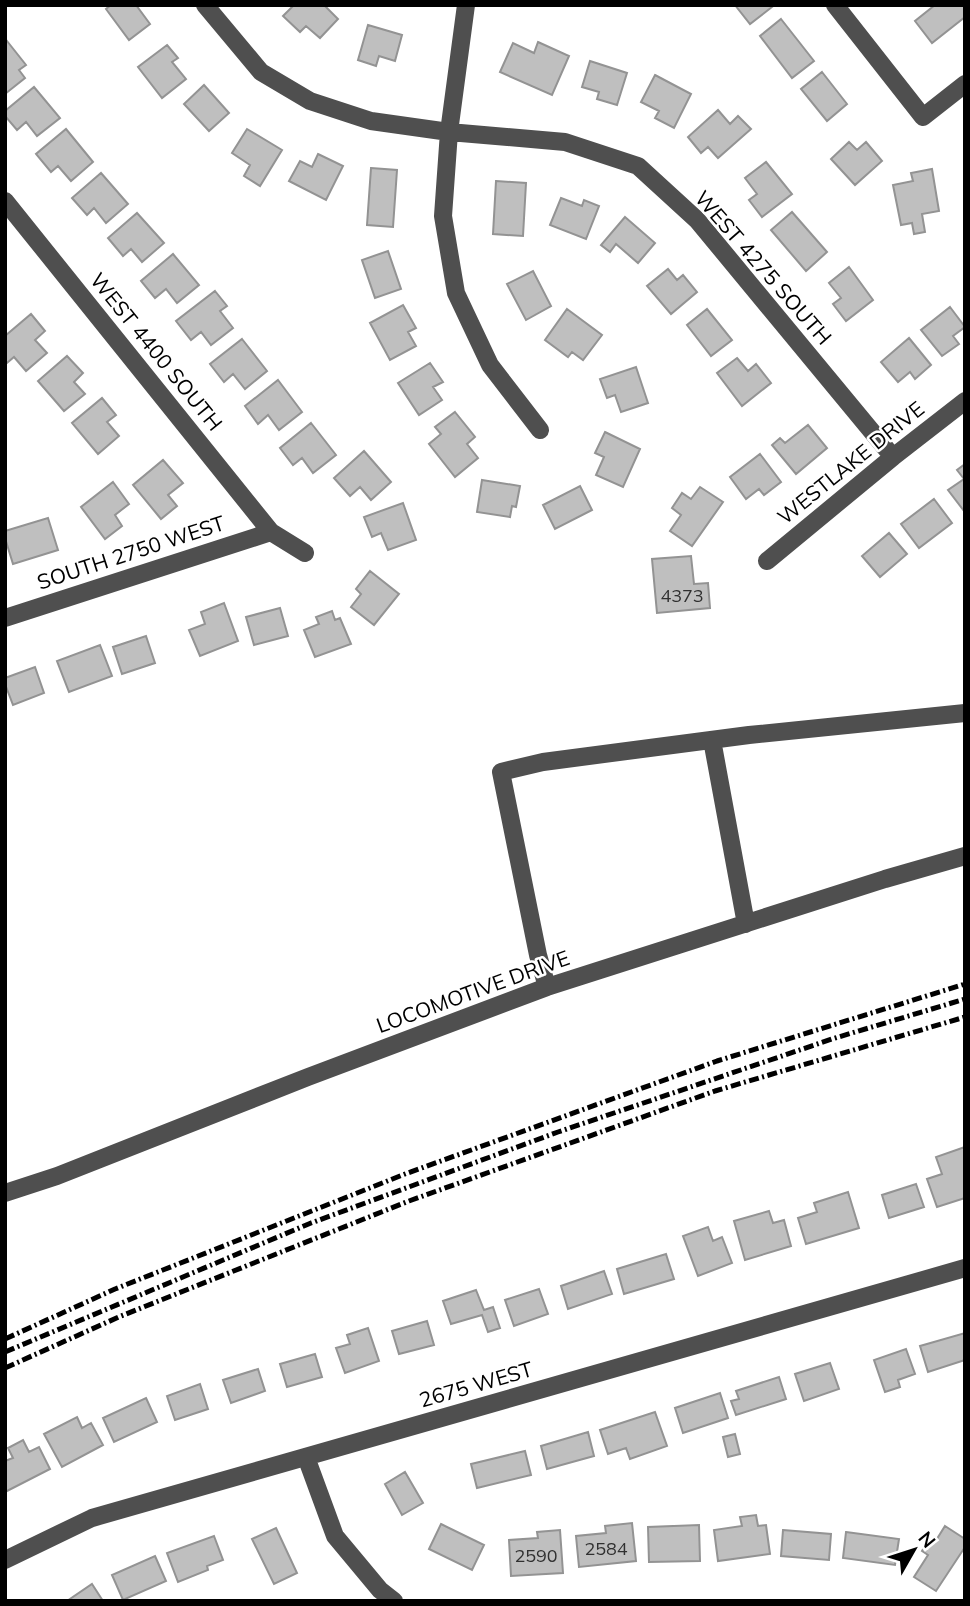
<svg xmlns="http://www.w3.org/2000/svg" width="970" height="1606" font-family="Mulish,sans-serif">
<rect width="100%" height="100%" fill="#fff"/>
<path fill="#bfbfbf" stroke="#939393" stroke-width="2" d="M111,5H136L150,24L129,40L106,9Z
M294,5H324L338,19L320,38L306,26L300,32L283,16Z
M735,5H770L772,7L750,24Z
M935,5H965V17L932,43L915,21Z
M781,19L814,61L792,78L760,36Z
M368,25L402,35L395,61L379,56L376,66L358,60Z
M7,41L26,65L19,70L25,78L5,94V43Z
M538,42L569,56L552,95L500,72L513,43L534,53Z
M167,45L178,58L172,62L186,79L162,98L138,67Z
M590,61L627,73L617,105L597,99L599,92L582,87Z
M822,72L847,104L827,121L801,89Z
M655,75L691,94L674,128L655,118L659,111L641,102Z
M204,85L229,113L209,131L184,104Z
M34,87L60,118L37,136L26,122L17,130L5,116V111Z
M718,110L730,124L738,116L751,129L718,158L708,147L701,153L688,137Z
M66,129L93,162L71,181L58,166L51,172L36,154Z
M247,129L282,150L260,186L244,176L250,165L232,153Z
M849,142L857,150L866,142L882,161L855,185L831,159Z
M318,154L343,166L326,200L289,181L300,161L312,167Z
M766,162L792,194L762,217L749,200L757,194L745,178Z
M371,168L397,170L393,227L367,225Z
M932,169L939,211L922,214L925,232L914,234L912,223L901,225L893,185L913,181L911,173Z
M101,173L128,204L106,223L94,208L87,215L72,198Z
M496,181L526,183L523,236L493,234Z
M561,198L582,206L584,200L599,206L586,239L550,225Z
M792,212L827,252L806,271L771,230Z
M137,213L164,243L142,262L131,249L123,256L108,238Z
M625,217L655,243L638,263L616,244L610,252L601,245Z
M388,251L401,289L375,298L362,260Z
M173,254L199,285L177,303L166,289L155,298L141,281Z
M849,267L873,300L846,321L833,304L841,298L829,283Z
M668,269L677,280L683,275L697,292L671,314L647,286Z
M533,271L551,306L526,320L507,284Z
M215,291L227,306L220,311L233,328L211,345L201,332L191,340L176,321Z
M403,305L416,328L408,332L416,346L390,360L370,323Z
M950,307L965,327L953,336L959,344L942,356L921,330Z
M567,309L602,335L583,360L572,352L568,357L545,340Z
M707,309L732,340L711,356L687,325Z
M31,314L45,331L35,340L47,353L26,371L14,357L7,363L5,361V336Z
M909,338L931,365L915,379L910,372L898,382L881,362Z
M242,339L267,371L245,389L233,374L224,382L210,364Z
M67,356L83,373L74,382L85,394L64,411L38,381Z
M737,358L748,371L756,364L771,383L742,406L717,373Z
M430,363L443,382L433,387L442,400L419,415L398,383Z
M636,367L648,403L621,412L615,395L607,398L600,379Z
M278,380L302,412L279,430L268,415L258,424L245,406Z
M102,398L116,415L107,422L119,436L98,454L72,423Z
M455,412L475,437L467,444L478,458L455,477L429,444L441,434L435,427Z
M311,423L336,455L313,473L302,458L293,465L280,448Z
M808,425L827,448L796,474L772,445L780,438L785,443Z
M605,432L640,449L623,487L596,475L604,457L595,453Z
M364,451L391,482L371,500L360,487L350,496L334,478Z
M760,454L781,482L764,495L759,489L746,499L730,477Z
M163,460L183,483L168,495L177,506L161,519L133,485Z
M965,464V511H964L948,490L964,479L957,470Z
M482,480L520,486L516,507L512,506L510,517L477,512Z
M113,482L129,504L115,515L122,526L105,539L81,507Z
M580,486L592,510L555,529L543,505Z
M700,487L723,502L692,546L670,531L681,515L672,508L682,493L691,499Z
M934,499L952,523L919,548L901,524Z
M403,503L416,540L388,550L381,533L372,537L364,517Z
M48,518L58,550L13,564L5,538V531Z
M889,533L907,554L880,577L862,556Z
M691,556L694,584L708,583L710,608L657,613L652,559Z
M370,571L399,594L374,625L351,607L361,594L356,589Z
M224,603L238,641L200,656L189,630L205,624L201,612Z
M280,608L288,636L254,645L246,617Z
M332,611L335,620L340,618L351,644L315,657L304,630L319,624L316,617Z
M146,636L155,663L122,674L113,647Z
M100,645L112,676L69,692L57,661Z
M35,667L44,693L13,705L5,684V678Z
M965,1147V1198L937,1207L927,1179L942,1174L936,1157Z
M916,1184L924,1207L889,1218L882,1195Z
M848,1192L859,1228L806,1244L798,1218L817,1212L814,1203Z
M769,1211L773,1223L784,1220L791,1246L745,1260L734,1221Z
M708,1227L713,1241L722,1237L732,1263L698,1276L683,1236Z
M666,1254L674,1279L624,1294L617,1269Z
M604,1271L612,1294L568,1309L561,1286Z
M539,1289L548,1314L514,1326L505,1300Z
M476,1290L484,1310L493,1307L500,1328L488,1332L482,1315L451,1324L443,1301Z
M427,1321L434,1345L399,1354L392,1331Z
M368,1328L379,1361L345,1373L336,1348L350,1344L347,1335Z
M965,1333V1360L928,1372L920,1346Z
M906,1349L915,1374L898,1380L900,1387L885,1392L874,1360Z
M315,1354L322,1377L287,1387L280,1364Z
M830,1363L839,1389L804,1401L795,1374Z
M258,1369L265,1391L231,1403L223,1380Z
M779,1377L786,1399L736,1415L731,1401L739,1399L736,1391Z
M200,1384L208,1409L175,1420L167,1396Z
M720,1393L728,1418L683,1433L675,1408Z
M146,1398L157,1422L114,1442L103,1418Z
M655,1412L667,1446L630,1459L626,1448L608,1454L600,1430Z
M77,1417L82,1428L91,1423L103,1445L62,1467L44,1434Z
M588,1432L594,1456L547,1469L541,1446Z
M735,1434L740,1454L728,1457L723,1437Z
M23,1440L29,1452L39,1447L50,1469L5,1492V1461L13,1458L8,1448Z
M525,1451L531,1475L477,1488L471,1464Z
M405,1472L423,1503L402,1515L385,1484Z
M756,1515L758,1526L766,1525L770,1554L718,1561L714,1530L742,1526L740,1517Z
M632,1523L636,1561L579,1567L576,1536L606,1533L605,1526Z
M441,1524L484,1545L472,1570L429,1549Z
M699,1525L700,1561L649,1562L648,1527Z
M945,1526L965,1539V1547L936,1591L914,1577L928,1555L922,1551L930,1538L935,1542Z
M276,1528L297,1573L274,1584L252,1539Z
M560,1530L563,1573L511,1576L509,1540L538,1538L537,1532Z
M783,1530L831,1534L829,1560L781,1556Z
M846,1532L899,1539L895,1565L843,1558Z
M214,1536L223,1560L207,1566L208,1570L178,1582L167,1553Z
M155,1556L166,1581L123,1600L112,1575Z
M92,1584L103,1601H67Z"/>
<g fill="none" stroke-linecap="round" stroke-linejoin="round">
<path stroke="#4f4f4f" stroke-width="18" d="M205,5L261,72L310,101L371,121L449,132L443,216L456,293L490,365L540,430
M466,5L449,132L565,142L638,166L697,220L893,457
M835,5L923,117L965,84
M5,201L271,532L305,553
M767,561L893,457L965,401
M5,618L271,532
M712,740L746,924
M547,987L538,955L501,772L543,762L749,735L965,713
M5,1193L57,1176L308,1077L547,987L885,879L965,856
M306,1457L335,1536L380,1590L394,1601
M5,1560L92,1518L965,1268"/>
<path stroke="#000" stroke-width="5" stroke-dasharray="10 3.5 2 3.5" stroke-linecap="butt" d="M5,1339L115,1289L405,1174L717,1061L965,984
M5,1352L311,1223L558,1132L832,1039L965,999
M5,1368L121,1316L409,1201L715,1091L965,1017"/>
</g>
<g text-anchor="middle" stroke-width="5" stroke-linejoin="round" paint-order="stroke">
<g font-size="18" fill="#303030">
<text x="682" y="602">4373</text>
<text x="606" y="1555">2584</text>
<text x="536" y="1562">2590</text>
</g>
<g font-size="21" fill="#000" stroke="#fff">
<text transform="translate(763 268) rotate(49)" y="7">WEST 4275 SOUTH</text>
<text transform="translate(156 352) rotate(51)" y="7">WEST 4400 SOUTH</text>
<text transform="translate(851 463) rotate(-39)" y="7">WESTLAKE DRIVE</text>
<text transform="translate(131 553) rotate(-18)" y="7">SOUTH 2750 WEST</text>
<text transform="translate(473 992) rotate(-20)" y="7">LOCOMOTIVE DRIVE</text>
<text transform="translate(476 1385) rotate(-16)" y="7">2675 WEST</text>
</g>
</g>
<rect width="970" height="1606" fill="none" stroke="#000000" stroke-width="14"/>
<g transform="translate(914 1550) rotate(51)" stroke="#ffffff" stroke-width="5" paint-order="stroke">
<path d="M0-5L12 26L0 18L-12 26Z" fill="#000000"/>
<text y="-10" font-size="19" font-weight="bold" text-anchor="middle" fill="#000000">N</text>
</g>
</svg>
